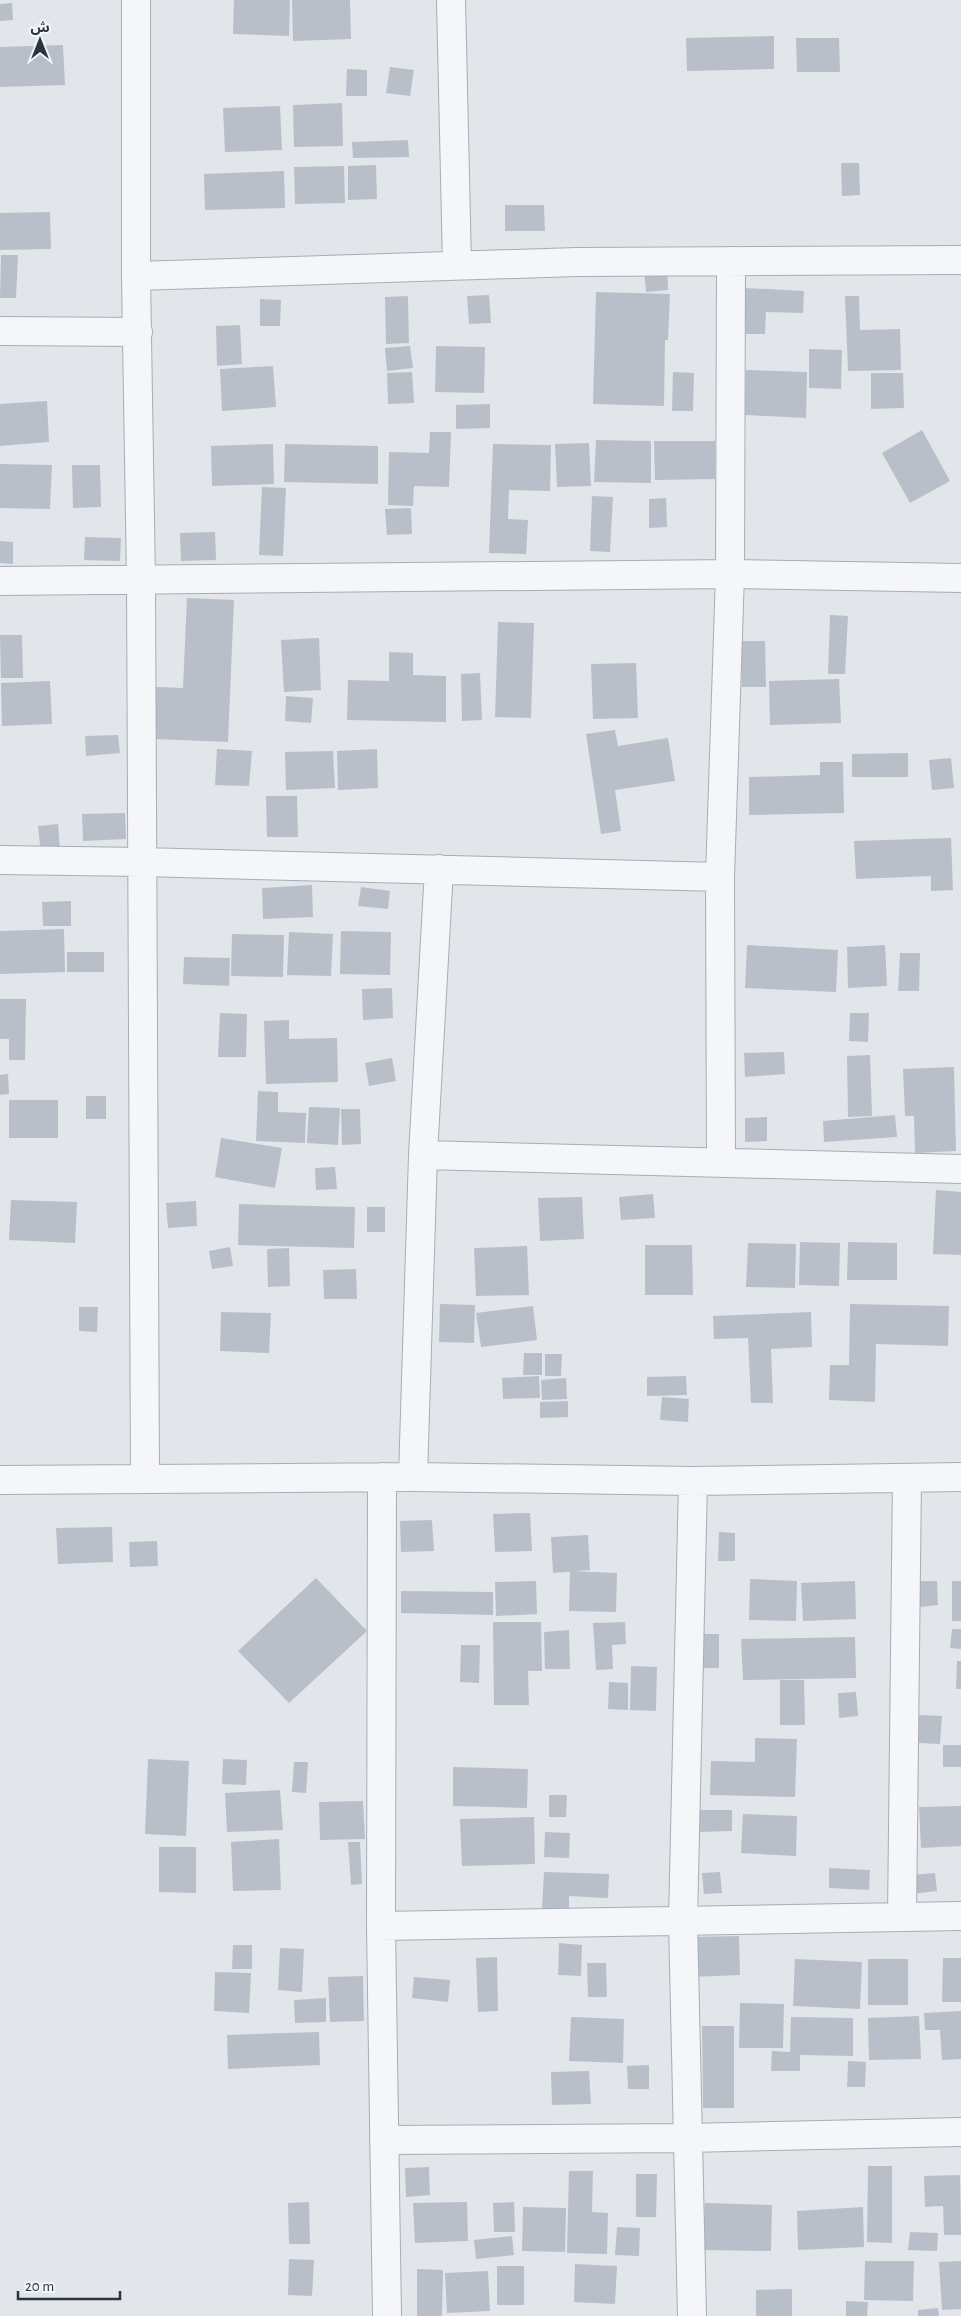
<svg xmlns="http://www.w3.org/2000/svg" width="961" height="2316" font-family="'Alegreya Sans','Noto Sans Arabic',sans-serif">
<rect width="100%" height="100%" fill="#e2e6eb"/>
<path fill="#b9bfc8" d="M234,0H290L289,36L233,34Z
M292,0H350L351,39L293,41Z
M12,3L13,20L0,21V4Z
M774,36V69L687,71L686,38Z
M796,38H839L840,72H797Z
M63,45L65,85L0,87V47Z
M390,67L414,70L410,96L386,93Z
M347,69L367,70V96H346Z
M342,103L343,146L294,147L293,105Z
M280,106L282,150L225,152L223,108Z
M408,140L409,157L353,158L352,142Z
M841,163H859L860,195L842,196Z
M376,165L377,199L348,200V166Z
M344,166L345,203L295,204L294,167Z
M284,171L285,208L205,210L204,174Z
M505,205H544L545,231H505Z
M50,212L51,249L0,250V213Z
M1,255H18L16,298H0Z
M667,267L668,290L646,292L644,269Z
M745,288L804,291L803,313L766,312L765,334H743Z
M596,292L670,294L668,340H665L664,406L593,404Z
M489,295L491,323L469,324L467,296Z
M408,296L409,343L386,344L385,297Z
M845,296H859L860,330L900,329L901,370L848,371Z
M260,299L281,300L280,326H260Z
M240,325L242,364L217,366L216,326Z
M410,346L413,368L387,371L385,348Z
M436,346L485,347L484,393L435,392Z
M809,349L842,350L841,389L809,388Z
M273,366L276,407L222,411L220,369Z
M746,370L807,372L806,418L745,415Z
M412,372L414,403L388,404L387,373Z
M673,372L694,373L693,411H672Z
M871,373H903L904,408L871,409Z
M47,401L49,442L0,446V404Z
M490,404V428L456,429V405Z
M922,430L950,481L910,503L882,453Z
M430,432H451L449,487L414,486L413,506L388,505L389,452L429,453Z
M596,440L651,441V483L594,482Z
M654,441H715V479L655,480Z
M589,443L591,486L557,487L555,444Z
M273,444L274,484L212,486L211,446Z
M285,444L378,446V484L284,482Z
M493,444L551,445L550,491L509,490L508,519L528,520L526,554L489,553Z
M0,464L52,465L50,509L0,508Z
M72,465H100L101,507L73,508Z
M262,487L286,488L283,556L259,555Z
M592,496L613,497L610,552L590,551Z
M666,498L667,527L649,528V499Z
M411,508L412,534L387,535L385,509Z
M215,532L216,560L181,561L180,533Z
M85,537L121,538L120,561L84,560Z
M0,541L13,542V564L0,563Z
M187,598L234,600L228,742L130,738L132,686L183,688Z
M830,615L848,616L845,674H828Z
M498,622L534,623L531,718L495,717Z
M0,635H22L23,678H1Z
M319,638L321,690L284,692L281,640Z
M741,641H765L766,687H742Z
M389,652L413,653V675L446,676V722L347,720L348,680L389,681Z
M636,663L638,718L593,719L591,664Z
M480,673L482,720L462,721L461,674Z
M839,679L841,723L770,725L769,681Z
M50,681L52,724L2,726L1,683Z
M286,696L313,698L311,723L285,721Z
M615,730L618,746L668,738L675,781L615,790L621,831L601,834L586,734Z
M118,735L120,753L86,756L85,736Z
M217,749L252,751L249,786L215,785Z
M377,749L378,788L338,790L337,751Z
M333,751L335,788L286,790L285,752Z
M908,753V777H852V754Z
M951,758L954,788L932,790L929,760Z
M820,762H843L844,813L749,815V777L820,775Z
M266,796H297L298,837H267Z
M125,813L126,839L83,841L82,814Z
M58,824L60,851L41,854L38,826Z
M951,838L953,890L931,891V876L856,879L854,841Z
M312,885L313,917L263,919L262,888Z
M361,887L390,891L388,909L358,906Z
M71,901V926H43L42,902Z
M64,929L65,972L0,974V931Z
M341,931L391,932L390,975L340,974Z
M289,932L333,934L331,976L287,975Z
M232,934L284,935L283,977L231,976Z
M747,945L838,950L836,992L745,988Z
M885,945L887,986L848,988L847,947Z
M67,952H104V972H67Z
M900,953H920L919,991H898Z
M184,957L230,958L229,986L183,984Z
M392,988L393,1018L363,1020L362,989Z
M0,999H26L25,1060H9V1039H0Z
M220,1013L247,1014L246,1057H218Z
M850,1013H869L868,1042L849,1041Z
M289,1020V1039L337,1038L338,1082L266,1084L264,1021Z
M784,1052L785,1074L745,1077L744,1053Z
M870,1055L872,1116L848,1117L847,1056Z
M392,1058L396,1081L369,1086L365,1063Z
M954,1067L956,1151L915,1153L914,1116H905L903,1069Z
M8,1074L9,1094L0,1095V1075Z
M258,1091L278,1092V1112L306,1113L305,1143L256,1141Z
M86,1096H106V1119H86Z
M9,1100H58V1138H9Z
M309,1107L340,1108L338,1145L307,1143Z
M341,1109H360L361,1144L342,1145Z
M895,1115L897,1137L824,1142L823,1121Z
M767,1117V1141L745,1142V1118Z
M221,1138L282,1148L275,1188L215,1177Z
M335,1167L337,1189L316,1190L315,1168Z
M936,1190L961,1192V1255L933,1254Z
M653,1194L655,1218L621,1220L619,1197Z
M582,1197L584,1239L540,1241L538,1198Z
M11,1200L77,1202L75,1243L9,1240Z
M196,1201L197,1226L168,1228L166,1203Z
M239,1204L355,1207L354,1248L238,1245Z
M367,1207H385V1232H367Z
M800,1242L840,1243L839,1286L799,1285Z
M848,1242L897,1243V1280H847Z
M748,1243L796,1244L795,1288L746,1287Z
M645,1245H692L693,1295H645Z
M527,1246L529,1295L476,1296L474,1248Z
M230,1247L233,1266L212,1269L209,1251Z
M289,1248L290,1286L268,1287L267,1249Z
M356,1269L357,1299H324L323,1270Z
M440,1304L475,1305L474,1343L439,1342Z
M850,1304L949,1306L948,1346L876,1344L875,1402L829,1400L830,1365H849Z
M533,1306L537,1340L481,1347L476,1313Z
M79,1307H98L97,1332L79,1331Z
M221,1312L271,1313L269,1353L220,1351Z
M811,1312L812,1347L771,1349L773,1403H751L748,1338L714,1339L713,1316Z
M524,1353H542V1375H523Z
M545,1354H562L561,1376H545Z
M539,1376L540,1398L503,1399L502,1378Z
M686,1376L687,1395L647,1396V1377Z
M566,1378L567,1399L542,1400L541,1380Z
M662,1397L689,1399L688,1422L660,1420Z
M568,1401V1417L540,1418V1402Z
M530,1513L532,1551L495,1552L493,1514Z
M432,1520L434,1551L401,1552L400,1521Z
M112,1527L113,1562L58,1564L56,1528Z
M719,1532L735,1533V1561H718Z
M588,1535L590,1570L553,1573L551,1537Z
M157,1541L158,1566L130,1567L129,1542Z
M570,1571L617,1573L616,1612L569,1611Z
M316,1578L367,1631L289,1703L238,1651Z
M750,1579L797,1581L796,1621L749,1620Z
M536,1581L537,1614L496,1616L495,1582Z
M855,1581L856,1619L803,1621L801,1583Z
M918,1581H937L938,1605L920,1607Z
M952,1581H961V1621H952Z
M401,1591L493,1592V1615L401,1613Z
M493,1622H541L542,1671H528L529,1705H494Z
M625,1622L626,1644L612,1645L613,1669L596,1670L593,1623Z
M952,1629H961V1649L950,1648Z
M569,1630L570,1669H545L544,1632Z
M699,1634H719V1668H699Z
M855,1637L856,1678L743,1680L741,1639Z
M461,1645H480L479,1683L460,1682Z
M957,1661H961V1689H956Z
M631,1666L657,1667L656,1711L630,1710Z
M780,1680H804L805,1725H780Z
M609,1682L628,1683V1710L608,1709Z
M856,1692L858,1716L839,1718L838,1693Z
M919,1715L942,1716L940,1744L918,1743Z
M755,1738L797,1739L795,1797L710,1795L711,1761L755,1762Z
M943,1745H961V1767H943Z
M148,1759L189,1761L186,1836L145,1834Z
M223,1759L247,1760L246,1785L222,1784Z
M294,1762H308L306,1793L292,1792Z
M453,1767L528,1769L527,1808L453,1806Z
M280,1790L283,1830L227,1832L225,1793Z
M549,1795H567L566,1817H549Z
M363,1801L365,1839L320,1840L319,1802Z
M961,1806V1846L921,1848L919,1807Z
M698,1810H732V1831L698,1832Z
M743,1814L797,1816L796,1856L741,1853Z
M534,1817L535,1864L462,1866L460,1819Z
M545,1832L570,1833L569,1858L544,1857Z
M279,1839L281,1890L233,1891L231,1842Z
M348,1842H360L362,1884L351,1885Z
M159,1847H196V1893L159,1892Z
M829,1868L870,1870L869,1890L829,1888Z
M544,1872L609,1874L608,1898L569,1896V1911L542,1910Z
M720,1872L722,1893L704,1894L702,1873Z
M935,1873L937,1891L911,1894L910,1875Z
M739,1936L740,1975L692,1977L690,1937Z
M559,1943L582,1945L581,1976L558,1975Z
M233,1945H252V1969H232Z
M280,1948L304,1949L302,1992L278,1990Z
M497,1957L498,2011L478,2012L476,1958Z
M943,1958H961V2002H942Z
M795,1959L862,1962L860,2009L793,2006Z
M868,1959H908V2005H868Z
M587,1963H606L607,1997H588Z
M215,1972L251,1973L249,2013L214,2011Z
M363,1976L364,2021L330,2022L328,1977Z
M414,1977L450,1980L448,2002L412,1998Z
M326,1998V2022L295,2023L294,2000Z
M740,2003L784,2004L783,2048H739Z
M961,2011V2059L942,2060L940,2030H925L924,2013Z
M919,2016L921,2059L869,2060L868,2018Z
M571,2017L624,2019L623,2063L569,2061Z
M791,2017L853,2018V2056L800,2055V2071H771L772,2051L790,2052Z
M702,2026H734V2108H703Z
M319,2032L320,2065L228,2069L227,2035Z
M848,2061L866,2062L865,2087H847Z
M649,2065V2089H628L627,2066Z
M589,2071L591,2104L552,2105L551,2072Z
M868,2166H892V2243L867,2242Z
M429,2167L430,2195L406,2197L405,2168Z
M569,2171H593L592,2212L608,2213L607,2254L567,2253Z
M636,2174H657L656,2217H636Z
M960,2175L961,2235H944L943,2206L925,2207L924,2176Z
M309,2202L310,2244H289L288,2203Z
M467,2202L468,2241L415,2243L413,2203Z
M514,2202L515,2232H494L493,2203Z
M705,2203L772,2205L771,2251L703,2250Z
M523,2207L566,2208L565,2252L522,2251Z
M863,2207L864,2247L798,2250L797,2211Z
M617,2227L640,2228L639,2256L615,2255Z
M910,2232L938,2233L937,2251L908,2250Z
M512,2236L514,2255L476,2259L474,2240Z
M289,2259L314,2260L312,2296L288,2295Z
M865,2261H914L913,2301L864,2300Z
M961,2261V2309L942,2310L939,2262Z
M575,2264L617,2266L615,2304L574,2302Z
M497,2266H524V2305H497Z
M417,2269L443,2270L442,2316H417Z
M488,2271L490,2311L447,2313L445,2273Z
M792,2289V2316H756V2290Z
M846,2301L868,2302L867,2316H846Z
M938,2308L939,2316H918V2310Z"/>
<g fill="none" stroke-linecap="round" stroke-linejoin="round">
<g stroke="#a7adb5" stroke-width="30">
<path id="minor" d="M136,0V276L141,580L145,1478
M451,0L457,265
M136,276L576,262L961,260
M0,331L138,332
M0,581L730,574L961,578
M0,860L142,862L720,877
M423,1155L961,1169
M721,1163L720,877L730,574L731,261
M382,1477L381,1926L387,2316
M413,1477L423,1155L439,869
M0,1480L413,1477L693,1481L961,1477
M902,1917L907,1478
M381,1926L961,1916
M384,2140L687,2138L961,2132
M692,2316L683,1921L693,1481"/>
</g>
<use href="#minor" stroke="#f5f6f9" stroke-width="28"/>
</g>
<g transform="translate(40 40)" stroke="#f2f5f8" stroke-width="4" paint-order="stroke">
<path d="M0-4L9 19L0 12L-9 19Z" fill="#293443"/>
<text y="-8" font-size="14" font-weight="bold" text-anchor="middle" fill="#293443">ش</text>
</g>
<path d="M18 2291v8h102v-8" fill="none" stroke="#293443" stroke-width="2.5"/>
<text x="25" y="2291" font-size="15" fill="#293443" stroke="#f2f5f8" stroke-width="4" paint-order="stroke">20 m</text>
</svg>
